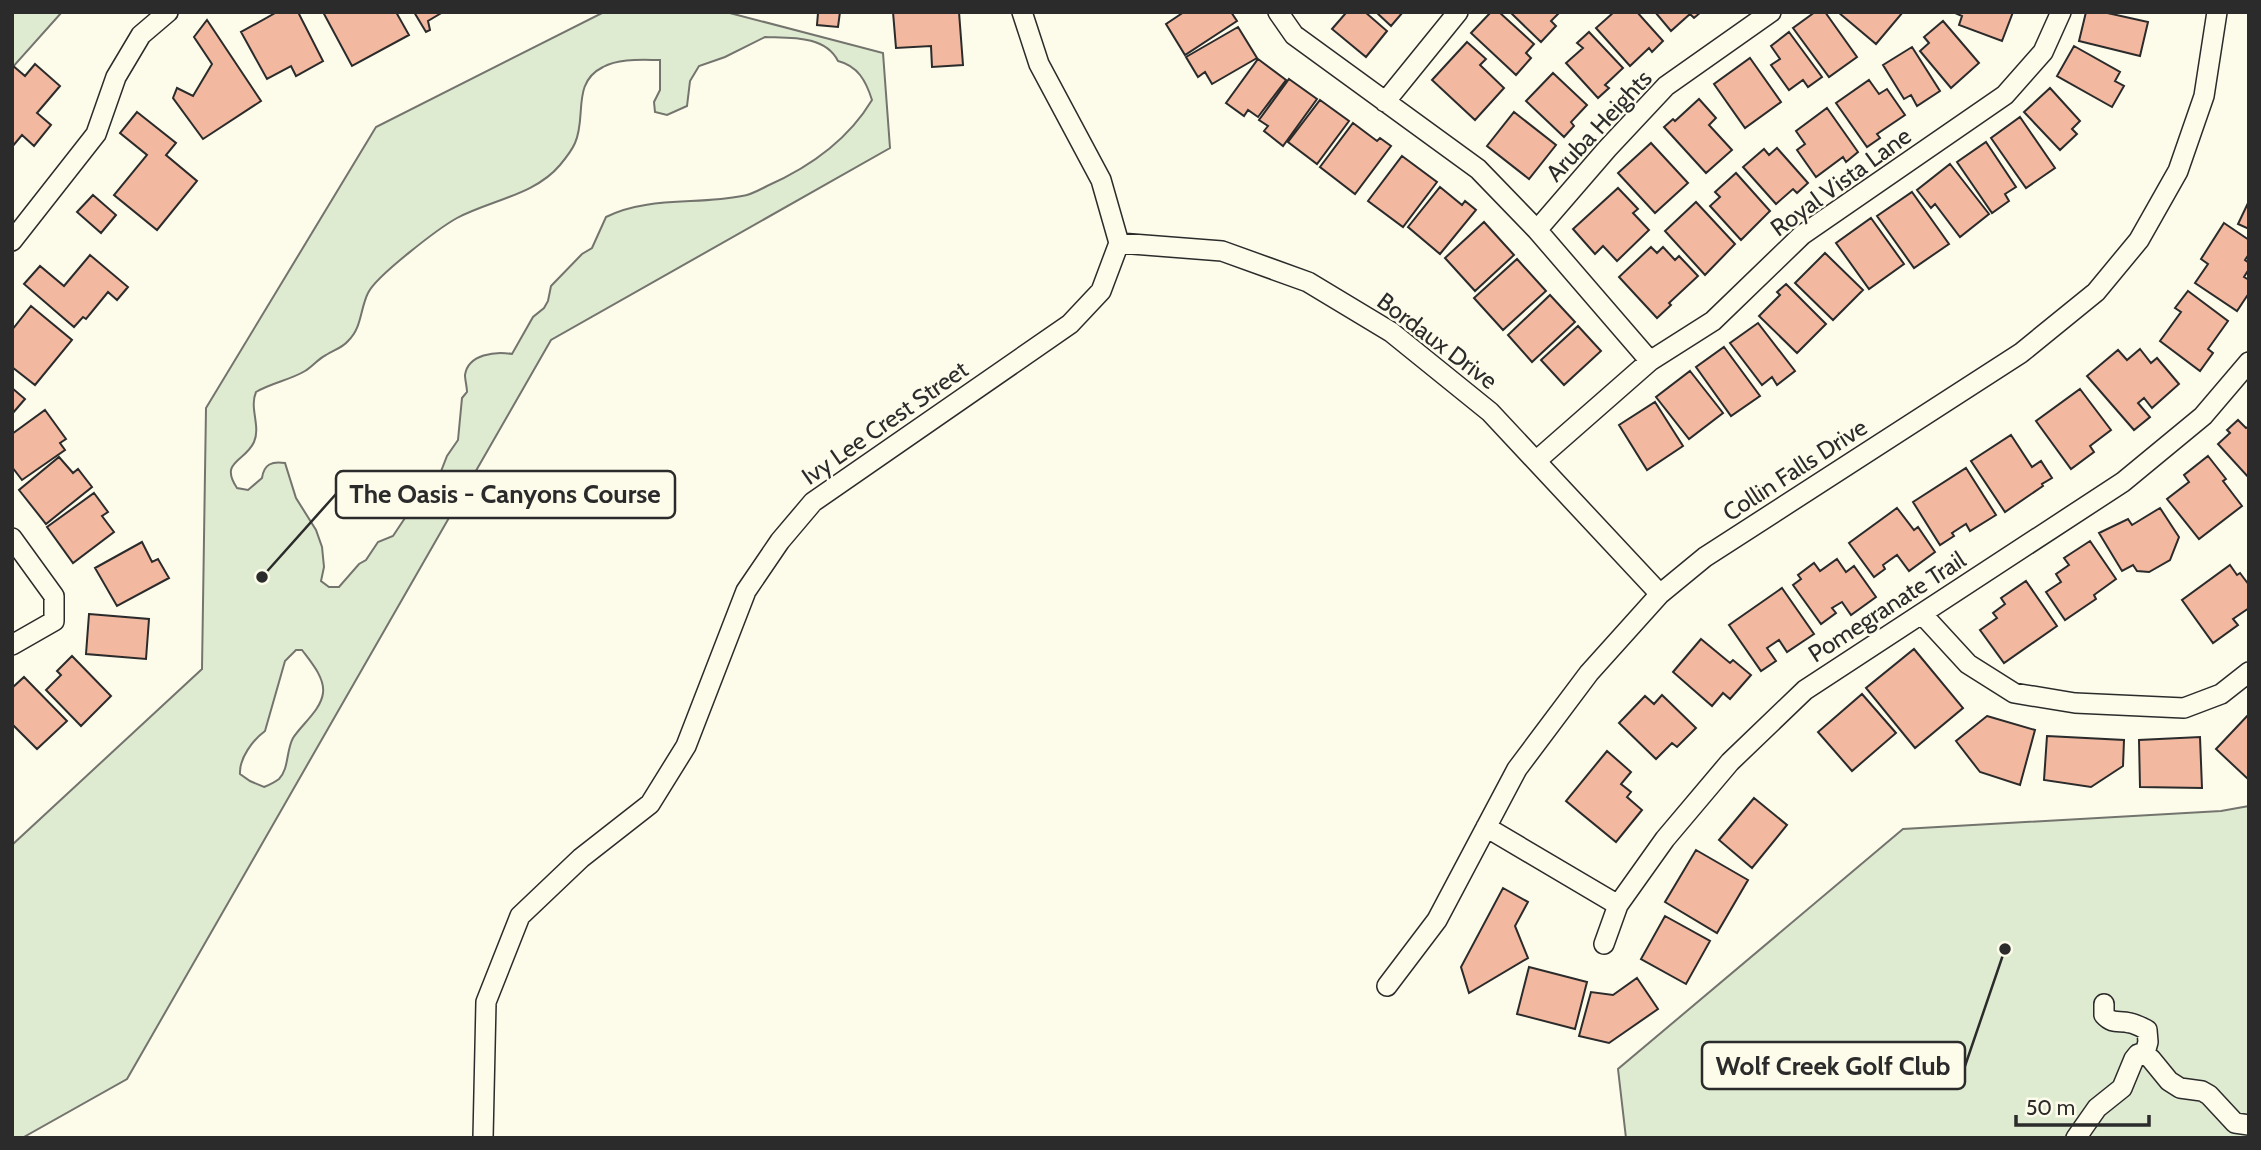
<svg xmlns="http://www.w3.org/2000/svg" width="2261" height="1150" font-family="Cabin,sans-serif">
<rect width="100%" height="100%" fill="#fdfbea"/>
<path fill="#deebd1" stroke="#74746e" stroke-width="2" fill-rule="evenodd" d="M12,12H62L12,68Z
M604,12H726L883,53L890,148L551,340L127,1079L22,1138H12V845L202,669L206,408L376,127ZM765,37C790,38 825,35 838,61C858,66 866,81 872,100C848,140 810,167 767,186C759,190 751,195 742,196C698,205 647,196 606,217L592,248L582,254L551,286L548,301L544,308L533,317L512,354C496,351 468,354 465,375C465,380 467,387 467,392L462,398L458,440L447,456L438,479L442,501L437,506L414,512L405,518L393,536L378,542L366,560L359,564L339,587H329L321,581L324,567L322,547L316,530L296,498L285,463C272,461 264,464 262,478L248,490L237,488C219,461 245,462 254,442C261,426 249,408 256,392C271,383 290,380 305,371C312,367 318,359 326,355C334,350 342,348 348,341C362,328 360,309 368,293C376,276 439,228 457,218C491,200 535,195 560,165C565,159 572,150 575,143C587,117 571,83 603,67C619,58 643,60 660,60V90L654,102L655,112L667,115L687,106L690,81L699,66L725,57ZM296,650H302C311,662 325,678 323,693C321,710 302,724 293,738C286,751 289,769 279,779C275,782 269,785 264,787L250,781L240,774C239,758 253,740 265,731L285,661Z
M2249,806V1138H1626L1618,1069L1903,829L2221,811Z"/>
<path fill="#f2b8a0" stroke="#2b2b2b" stroke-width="2" d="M277,12H298L323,61L296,76L291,66L267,79L241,32Z
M323,12H396L409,35L352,66Z
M414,12H443L428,21L430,30L426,32Z
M808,12H840L838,27L817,25L818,13Z
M893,12H959L963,65L932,67L931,46L896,48Z
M1184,12H1231L1237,21L1185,55L1166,24Z
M1343,12H1365L1387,31L1366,57L1332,29L1345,14Z
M1376,12H1403L1391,26Z
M1491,12H1499L1534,44L1526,53L1531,58L1516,75L1471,33Z
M1510,12H1558L1559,13L1551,21L1556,26L1541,42Z
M1614,12H1637L1663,41L1652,52L1649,48L1630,66L1596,28Z
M1655,12H1701L1694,18L1690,14L1671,31Z
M1815,12H1825L1857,57L1829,77L1793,28Z
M1838,12H1903L1876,44Z
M1953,12H2013L2002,41L1959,25L1962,16Z
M2086,12H2103L2148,22L2140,56L2079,41Z
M207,20L261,101L203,139L173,98L177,88L193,96L212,64L194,37Z
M1943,21L1979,63L1951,88L1920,51L1929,43L1924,37Z
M1238,27L1257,58L1212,84L1205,72L1198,77L1186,57Z
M1589,32L1623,68L1605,85L1609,88L1598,98L1566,63L1583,48L1577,43Z
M1789,32L1822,77L1808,87L1803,80L1789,90L1771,65L1780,59L1771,46Z
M1467,42L1486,59L1480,65L1504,88L1475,120L1432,80Z
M2074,46L2120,72L2115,81L2124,86L2112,107L2057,76Z
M1912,47L1940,91L1917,106L1911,95L1904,99L1883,65Z
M1750,58L1781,102L1745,128L1714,84Z
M1258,59L1286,80L1258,117L1248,110L1244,116L1226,103Z
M35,64L60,86L37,113L51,125L34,146L22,135L12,147V65L25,76Z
M1553,73L1587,105L1571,122L1574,126L1564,137L1526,101Z
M1289,79L1317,99L1283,146L1264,131L1268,126L1259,120Z
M1869,80L1879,94L1887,89L1905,115L1877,134L1880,138L1867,147L1836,103Z
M2050,88L2080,121L2072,129L2077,134L2060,150L2024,112Z
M1699,99L1716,118L1709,125L1732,150L1706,173L1664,127L1673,119L1675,121Z
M1320,100L1349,121L1317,164L1288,142Z
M1827,108L1858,152L1846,162L1843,157L1816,177L1797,150L1805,144L1796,131Z
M137,112L176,143L166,155L197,181L157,230L114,195L147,155L120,133Z
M1514,112L1556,145L1529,179L1487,146Z
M2020,117L2055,168L2026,188L1991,138Z
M1353,123L1377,141L1380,138L1391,146L1355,194L1320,167Z
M1986,142L2016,187L2005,194L2009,201L1992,213L1957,162Z
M1651,143L1688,183L1655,213L1618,173Z
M1777,148L1808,183L1797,193L1793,189L1776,204L1743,167L1764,149L1769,155Z
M1402,156L1437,182L1403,227L1368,201Z
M1950,164L1989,214L1960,237L1935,204L1931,208L1917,190Z
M1736,173L1770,211L1741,240L1710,206L1720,197L1715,192Z
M1440,187L1462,205L1465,201L1476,210L1440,254L1408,227Z
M1618,188L1638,209L1633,213L1649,230L1617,261L1603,246L1595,254L1573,229Z
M1912,192L1949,244L1914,268L1877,216Z
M93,195L116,215L101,233L77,212Z
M2249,201V229L2238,224Z
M1696,202L1735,244L1705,275L1665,231Z
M1871,218L1904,264L1869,289L1836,243Z
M1484,222L1514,255L1475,291L1445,258Z
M2224,223L2249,240V254L2245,260L2249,263V269L2244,277L2249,280V293L2237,311L2195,283L2208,264L2201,259Z
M1651,247L1657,253L1663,247L1675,260L1679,256L1698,276L1669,303L1671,305L1657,318L1619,277Z
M1825,253L1863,290L1833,320L1795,283Z
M90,255L128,287L117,300L108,292L86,319L83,317L74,327L24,284L40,266L64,286Z
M1517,259L1546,291L1503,330L1474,298Z
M1786,284L1826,324L1797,353L1759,316L1780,295L1777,292Z
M2188,291L2228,321L2208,349L2213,353L2200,371L2160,341L2181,312L2175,308Z
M1550,295L1575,322L1532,362L1508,335Z
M31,306L72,340L35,385L12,367V330Z
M1758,323L1795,371L1777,385L1772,377L1762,385L1730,343Z
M1578,326L1601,351L1564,385L1541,360Z
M1724,347L1760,396L1731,416L1696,367Z
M2140,349L2151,363L2157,358L2179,384L2152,408L2144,398L2138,403L2150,417L2134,430L2087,376L2118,350L2127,360Z
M1690,371L1723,413L1689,439L1656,397Z
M12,388L25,399L12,414Z
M2080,389L2111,430L2090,446L2094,452L2071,469L2036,421Z
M1655,402L1683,446L1647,470L1619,425Z
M45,410L66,439L60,443L65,450L22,480L12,467V434Z
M2238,420L2246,428L2249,426V478L2218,444L2230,433L2227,430Z
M2011,435L2032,467L2041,461L2052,478L2042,484L2043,486L2005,512L1971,461Z
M2208,456L2226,479L2223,481L2242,506L2199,539L2167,499L2189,482L2184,475Z
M59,457L73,473L78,469L92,487L46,524L19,490Z
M1966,468L1996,515L1970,531L1966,524L1952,533L1954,536L1940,545L1913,502Z
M94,493L108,512L102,516L114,532L73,563L47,527Z
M1897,508L1914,530L1918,527L1935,552L1909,571L1897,555L1883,565L1885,569L1874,577L1849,543Z
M2160,508L2179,537L2170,560L2149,572L2137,571L2133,565L2122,571L2099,533L2128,519L2132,525Z
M2090,541L2116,579L2094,595L2096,599L2065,620L2046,592L2061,582L2056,574L2069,565L2064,558Z
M142,542L152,562L158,559L169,578L117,606L95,568Z
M1837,559L1846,572L1854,566L1876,597L1851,615L1842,602L1832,608L1836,613L1821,624L1793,585L1801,579L1798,575L1814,563L1820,571Z
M2230,565L2237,575L2240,573L2249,585V608L2233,619L2238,625L2213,643L2182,600Z
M2026,581L2057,626L2004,663L1980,630L1997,618L1993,613L2005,604L2001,598Z
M1782,588L1814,634L1787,652L1779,640L1767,648L1776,661L1761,671L1729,625Z
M89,614L149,619L146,659L86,654Z
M1701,639L1730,663L1733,660L1751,675L1730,699L1723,693L1712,706L1673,672Z
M1914,649L1963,708L1915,748L1866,688Z
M72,656L111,696L81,726L46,690L61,675L57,671Z
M24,677L67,721L37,749L12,724V688Z
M1862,694L1896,733L1852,771L1818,732Z
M1662,695L1696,728L1677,747L1672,743L1656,759L1619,723L1645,696L1654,704Z
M2249,714V780L2216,749Z
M1987,716L2035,730L2020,785L1980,772L1956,741Z
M2047,736L2124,740L2123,766L2091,787L2044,780Z
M2200,737L2202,788L2140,787L2139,740Z
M1607,751L1631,772L1621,784L1631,792L1627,797L1642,810L1616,842L1566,801Z
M1754,798L1787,825L1752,868L1719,840Z
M1696,850L1748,880L1717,933L1665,902Z
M1503,888L1528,902L1515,926L1528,958L1469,993L1461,967Z
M1665,916L1710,941L1686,984L1641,959Z
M1529,967L1587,982L1575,1029L1517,1014Z
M1637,978L1658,1009L1609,1043L1579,1036L1591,992L1613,995Z"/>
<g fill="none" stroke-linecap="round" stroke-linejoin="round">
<g stroke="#2b2b2b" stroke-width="22">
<path id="minor" d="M1278,12L1294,35L1478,169L1537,230L1650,361
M1385,102L1458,12
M1537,230L1607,149L1666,86L1771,12
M12,241L96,134L116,77L141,35L168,12
M1119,243L1222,251L1308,282L1391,332L1490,412L1660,594
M1536,461L1650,361L1713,321L1802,235L2005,95L2043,52L2061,12
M12,538L54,596V621L12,645
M1922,614L1968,664L2014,693L2075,703L2184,708L2221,694L2249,672
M1486,827L1618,905
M1604,944L1618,905L1665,839L1730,762L1805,690L2123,482L2203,416L2249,362
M1387,986L1437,920L1517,769L1589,673L1660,594L1705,557L2021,353L2096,292L2139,240L2178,171L2204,96L2217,12
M2104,1004V1015C2113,1025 2119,1020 2130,1023C2136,1024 2141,1027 2147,1030L2148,1042L2145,1053
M483,1138L486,1002L520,916L581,858L650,804L686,746L746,591L780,541L813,502L1070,324L1101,291L1119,243L1101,180L1039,64L1022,12
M2076,1138L2097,1108L2122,1088L2134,1059L2138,1054L2143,1053L2151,1059L2169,1081L2180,1088L2202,1091L2209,1095L2235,1123L2249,1125"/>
</g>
<use href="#minor" stroke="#fdfbea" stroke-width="19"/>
</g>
<g text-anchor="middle" stroke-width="5" stroke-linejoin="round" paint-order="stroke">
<g font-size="24" fill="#2b2b2b" stroke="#fdfbea">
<text transform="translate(1599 126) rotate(-47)" y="8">Aruba Heights</text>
<text transform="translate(1841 182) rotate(-36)" y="8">Royal Vista Lane</text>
<text transform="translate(1437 341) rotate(37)" y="8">Bordaux Drive</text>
<text transform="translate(885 423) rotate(-35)" y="8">Ivy Lee Crest Street</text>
<text transform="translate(1795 470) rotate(-33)" y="8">Collin Falls Drive</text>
<text transform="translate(1887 607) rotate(-33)" y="8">Pomegranate Trail</text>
</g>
</g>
<path fill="none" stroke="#2b2b2b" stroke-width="2.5" d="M262 577L336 494M2005 949L1965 1066"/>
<g fill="#2b2b2b" stroke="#fdfbea" stroke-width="2.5">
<circle cx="262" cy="577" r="7"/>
<circle cx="2005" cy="949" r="7"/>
</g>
<g fill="#fdfbea" stroke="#2b2b2b" stroke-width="2.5">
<rect x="336" y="471" width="339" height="47" rx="7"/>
<rect x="1702" y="1042" width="263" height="47" rx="7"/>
</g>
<g font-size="26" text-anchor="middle" font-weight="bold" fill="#2b2b2b">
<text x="505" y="503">The Oasis - Canyons Course</text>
<text x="1833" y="1075">Wolf Creek Golf Club</text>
</g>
<rect width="2261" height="1150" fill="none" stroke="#2b2b2b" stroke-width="28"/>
<path d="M2016 1115v10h133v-10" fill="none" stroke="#2b2b2b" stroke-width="3.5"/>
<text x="2026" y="1115" font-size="21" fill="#2b2b2b" stroke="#fdfbea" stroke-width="5" paint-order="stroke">50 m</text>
</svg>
